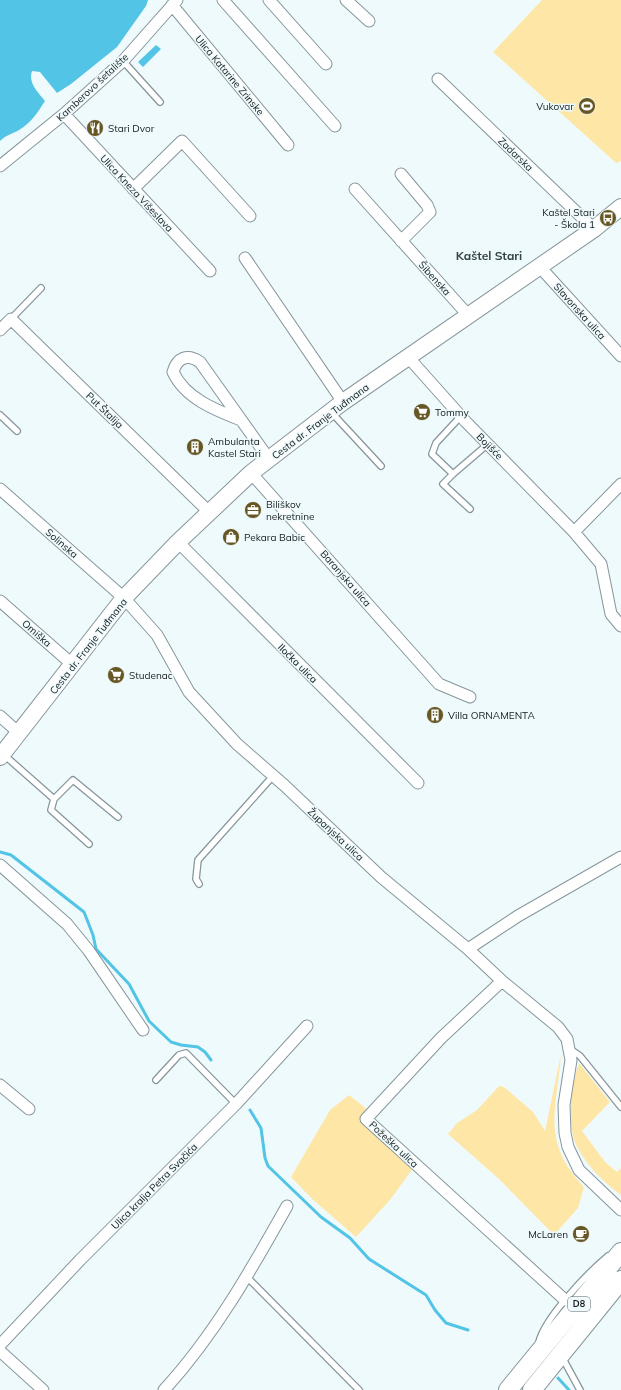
<svg xmlns="http://www.w3.org/2000/svg" width="621" height="1390" font-family="Mulish,sans-serif">
<rect width="100%" height="100%" fill="#effafd"/>
<path fill="#fee7a6" d="M542,0H621V161L616,163L493,52Z
M561,1054C557,1110 540,1140 584,1187L578,1208L554,1235L499,1179L448,1134L457,1123L477,1110L499,1086L504,1087L533,1112L545,1131Z
M579,1063L610,1102L582,1131L606,1163L617,1172L621,1168V1195C604,1183 583,1162 575,1142C567,1121 571,1084 579,1063Z
M349,1095L368,1110L363,1122L414,1167L390,1200L356,1237L311,1198L291,1177L330,1110Z"/>
<path fill="#52c4e5" d="M0,0H148L146,6L117,47L71,84L57,93L40,72L32,71C28,83 38,92 45,101C38,112 31,123 19,130C12,134 6,135 0,141Z
M156,45L161,49L143,67L138,62Z"/>
<g fill="none" stroke-linecap="round" stroke-linejoin="round">
<path stroke="#52c4e5" stroke-width="3" d="M0,852L11,855L84,912L93,935L96,949L129,984L149,1021L171,1042L181,1045L198,1047L205,1052L211,1060
M250,1110L261,1128L265,1158L268,1166L321,1217L350,1238L369,1259L426,1295L435,1310L446,1323L468,1330
M558,1378L569,1390"/>
<g stroke="#86969c" stroke-width="8">
<path id="service" d="M123,61L160,102
M11,319L41,288
M331,412L381,466
M0,415L17,431
M461,416L436,443L432,454L453,474L443,484L470,509
M453,474L488,444
M3,754L54,799
M89,844L51,810L54,799L73,780L118,817
M199,884L196,879L198,860L273,776
M570,1049L580,1056L621,1107
M156,1080L179,1055L186,1053L236,1104
M247,1277L359,1390
M539,1342C545,1317 588,1273 608,1256
M562,1357L580,1390"/>
</g>
<g stroke="#86969c" stroke-width="13">
<path id="minor" d="M223,0L335,126
M269,0L326,64
M346,0L369,21
M172,5L288,145
M438,79L594,229
M64,114L210,271
M0,166L64,114L123,61L177,0
M401,174L427,205L430,212L401,241
M133,189L182,141L250,216
M355,189L468,315
M245,258L343,402
M539,266L621,356
M0,330L11,319L209,512
M408,357L466,422L574,532L601,564L611,614L621,626
M241,420C215,410 185,398 173,372C177,358 187,353 200,362L269,459
M251,473L439,684L470,697
M0,489L124,598L157,635L189,692L237,744L284,785L381,877L468,949L502,981L558,1027L567,1039L571,1060L564,1105L565,1133L568,1147L579,1170L621,1210
M574,532L621,484
M178,542L418,783
M0,601L73,665
M0,716L20,734
M0,865L67,924L89,951L143,1030
M468,949L518,916L621,857
M502,981L441,1038L366,1119L565,1300
M0,1085L29,1109
M0,1345L80,1260L236,1104L307,1026
M0,1351L43,1390
M164,1390C214,1336 251,1270 287,1206"/>
</g>
<g stroke="#86969c" stroke-width="18">
<path id="secondary" d="M0,757L124,598L178,542L251,473L343,402L594,229L621,207"/>
</g>
<g stroke="#86969c" stroke-width="20">
<path id="primary" d="M508,1390L621,1252
M532,1390L621,1280"/>
</g>
<use href="#service" stroke="#fff" stroke-width="5.5"/>
<use href="#minor" stroke="#fff" stroke-width="11"/>
<use href="#secondary" stroke="#fff" stroke-width="16"/>
<use href="#primary" stroke="#fff" stroke-width="18"/>
</g>
<defs>
<g id="stadium-disc" transform="scale(0.9)"><circle r="9.5" fill="#675724" stroke="#effafd"/><path d="M0-5a6.5 5 0 1 0 0 10a6.5 5 0 1 0 0-10ZM-3.5-1.8h7v3.6h-7Z" fill="#fff"/></g>
<g id="restaurant-disc" transform="scale(0.9)"><circle r="9.5" fill="#675724" stroke="#effafd"/><path d="M-5-6h1v4h1v-4h1v4h1v-4h1v5L-1.5 .5V6h-2V.5L-5-1ZM5-6V6H3V1.5H1.5Q1.5-4 5-6Z" fill="#fff"/></g>
<g id="bus-disc" transform="scale(0.9)"><circle r="9.5" fill="#675724" stroke="#effafd"/><path d="M-5-6H5V4H4V6H2V4H-2V6H-4V4H-5ZM-3.5-4V0h7V-4ZM-3.5 1.2v1.5H-2V1.2ZM2 1.2v1.5H3.5V1.2Z" fill="#fff"/></g>
<g id="supermarket-disc" transform="scale(0.9)"><circle r="9.5" fill="#675724" stroke="#effafd"/><path d="M-6-5.5h2.5l.6 2H6L4.5 2H-2.5L-4.4-4H-6ZM-1.5 3.2a1.3 1.3 0 1 0 .1 0ZM3 3.2a1.3 1.3 0 1 0 .1 0Z" fill="#fff"/></g>
<g id="building-disc" transform="scale(0.9)"><circle r="9.5" fill="#675724" stroke="#effafd"/><path d="M-4-6H4V6H1V3H-1V6H-4ZM-2.5-4.3h1.7v1.8h-1.7ZM.8-4.3h1.7v1.8H.8ZM-2.5-1h1.7V.8h-1.7ZM.8-1h1.7V.8H.8Z" fill="#fff"/></g>
<g id="office-disc" transform="scale(0.9)"><circle r="9.5" fill="#675724" stroke="#effafd"/><path d="M-6-3h4V-5.5h4V-3h4V5H-6ZM-1-4.5V-3h2v-1.5ZM-6 0V1H6V0Z" fill="#fff"/></g>
<g id="shop-disc" transform="scale(0.9)"><circle r="9.5" fill="#675724" stroke="#effafd"/><path d="M-5-2.5h2.3a2.7 3.5 0 0 1 5.4 0H5L5.5 6h-11ZM-1.5-2.5h3a1.5 2.3 0 0 0-3 0Z" fill="#fff"/></g>
<g id="cafe-disc" transform="scale(0.9)"><circle r="9.5" fill="#675724" stroke="#effafd"/><path d="M-5.5-4.5H6V0H3Q3 3.5 0 3.5H-2.5Q-5.5 3.5-5.5 0ZM3-3.2v2h1.7v-2ZM-6 4.5H4V6H-6Z" fill="#fff"/></g>
</defs>
<g fill-rule="evenodd">
<use href="#stadium-disc" x="587" y="106"/>
<use href="#restaurant-disc" x="95" y="128"/>
<use href="#bus-disc" x="608" y="218"/>
<use href="#supermarket-disc" x="422" y="412"/>
<use href="#building-disc" x="195" y="447"/>
<use href="#office-disc" x="253" y="510"/>
<use href="#shop-disc" x="231" y="537"/>
<use href="#supermarket-disc" x="116" y="675"/>
<use href="#building-disc" x="435" y="715"/>
<use href="#cafe-disc" x="581" y="1234"/>
</g>
<g text-anchor="middle" stroke-width="3" stroke-linejoin="round" paint-order="stroke">
<rect fill="#effafd" stroke="#575f61" stroke-width="1" x="568" y="1297" width="22" height="14" rx="3"/>
<g font-size="9" font-weight="bold" fill="#161c1e">
<text x="579" y="1307">D8</text>
</g>
<g font-size="10" fill="#161c1e" stroke="#effafd">
<text transform="translate(230 75) rotate(50)" y="4">Ulica Katarine Zrinske</text>
<text transform="translate(92 87) rotate(-43)" y="4">Kamberovo šetalište</text>
<text transform="translate(516 154) rotate(44)" y="4">Zadarska</text>
<text transform="translate(137 193) rotate(47)" y="4">Ulica Kneza Višeslava</text>
<text transform="translate(435 278) rotate(48)" y="4">Šibenska</text>
<text transform="translate(580 311) rotate(48)" y="4">Slavonska ulica</text>
<text transform="translate(105 410) rotate(44)" y="4">Put Štalija</text>
<text transform="translate(320 421) rotate(-37)" y="4">Cesta dr. Franje Tuđmana</text>
<text transform="translate(490 446) rotate(45)" y="4">Bojišće</text>
<text transform="translate(62 543) rotate(41)" y="4">Solinska</text>
<text transform="translate(346 578) rotate(49)" y="4">Baranjska ulica</text>
<text transform="translate(37 633) rotate(41)" y="4">Omiška</text>
<text transform="translate(88 646) rotate(-52)" y="4">Cesta dr. Franje Tuđmana</text>
<text transform="translate(298 663) rotate(45)" y="4">Iločka ulica</text>
<text transform="translate(336 834) rotate(43)" y="4">Županjska ulica</text>
<text transform="translate(394 1144) rotate(43)" y="4">Požeška ulica</text>
<text transform="translate(154 1186) rotate(-45)" y="4">Ulica kralja Petra Svačića</text>
</g>
<g font-size="10" fill="#161c1e" stroke="#effafd" text-anchor="start">
<text x="574" y="110" text-anchor="end">Vukovar</text>
<text x="108" y="132">Stari Dvor</text>
<text x="595" y="216" text-anchor="end">Kaštel Stari<tspan x="595" dy="12">- Škola 1</tspan></text>
<text x="435" y="416">Tommy</text>
<text x="208" y="445">Ambulanta<tspan x="208" dy="12">Kastel Stari</tspan></text>
<text x="266" y="508">Biliškov<tspan x="266" dy="12">nekretnine</tspan></text>
<text x="244" y="541">Pekara Babic</text>
<text x="129" y="679">Studenac</text>
<text x="448" y="719">Villa ORNAMENTA</text>
<text x="568" y="1238" text-anchor="end">McLaren</text>
</g>
<g font-size="12" font-weight="bold" fill="#334246" stroke="#effafd">
<text x="489" y="260">Kaštel Stari</text>
</g>
</g>
</svg>
